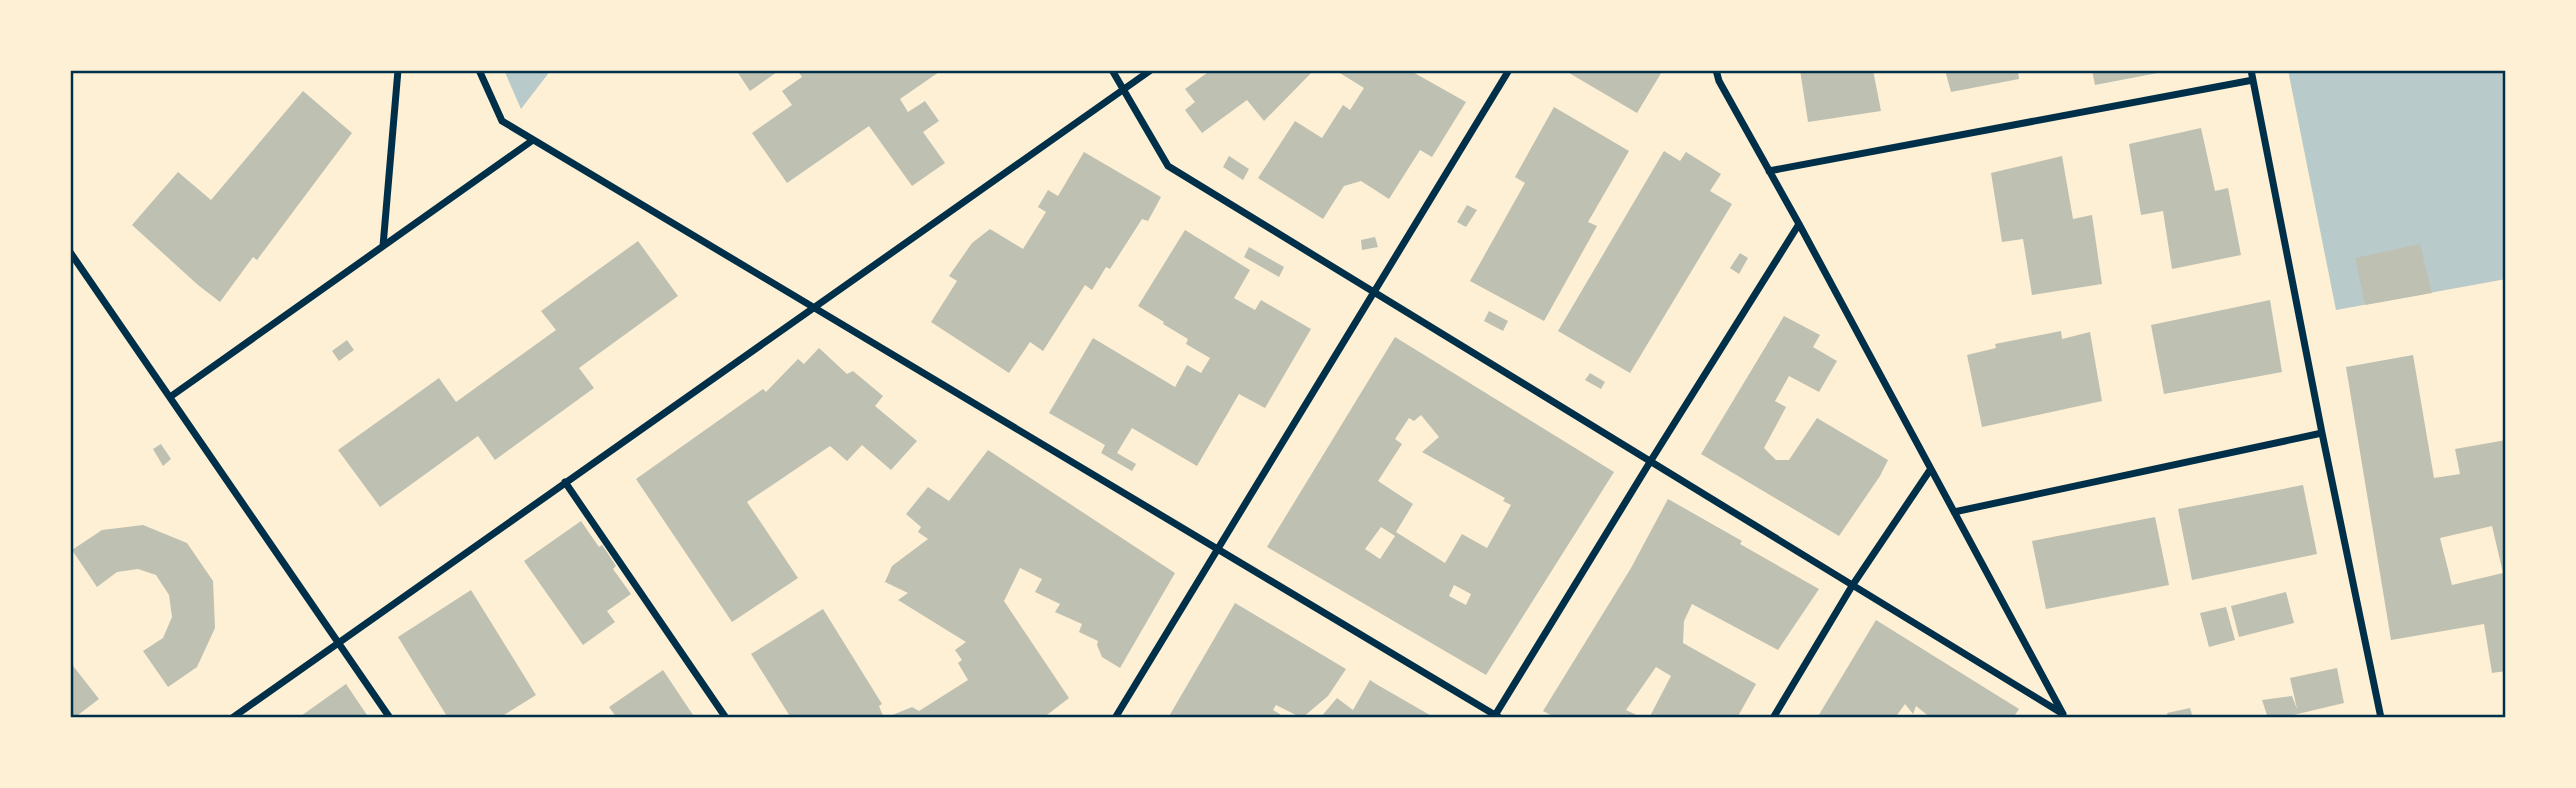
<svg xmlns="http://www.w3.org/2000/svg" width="2576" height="788" font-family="'PT Sans',sans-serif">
<rect width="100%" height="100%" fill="#fdf0d5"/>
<path fill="#b9caca" d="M504,70H551L521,109Z
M2288,70H2506V279L2336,310Z"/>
<path fill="#bec0b2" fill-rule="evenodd" d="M736,70H780L750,91Z
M797,70H942L900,99L908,112L925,101L939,121L923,132L945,163L912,186L869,126L787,183L752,133L792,105L782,91L802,77Z
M1211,70H1314L1264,121L1247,100L1202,133L1185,110L1195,102L1185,89Z
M1335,70H1409L1466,102L1432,157L1420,150L1389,199L1361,181L1344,186L1323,219L1258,178L1295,121L1322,138L1343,105L1350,110L1364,88Z
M1564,70H1663L1637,113Z
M1800,70H1873L1881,111L1808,122Z
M1945,70H2018L2019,79L1951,92Z
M2092,70H2168V71L2095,85Z
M303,91L352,133L257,260L253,257L220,302L198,285L132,225L178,172L211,200Z
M1554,107L1629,151L1588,222L1597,226L1544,321L1470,281L1525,183L1515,177Z
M2201,128L2215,191L2228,188L2241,255L2172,269L2163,211L2141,215L2129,144Z
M1664,151L1680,161L1686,152L1721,174L1710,191L1732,204L1630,373L1558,331Z
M1084,152L1161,197L1148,221L1142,219L1110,269L1106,267L1092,290L1085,285L1043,351L1030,342L1009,373L931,322L957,281L949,276L972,243L990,229L1023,249L1046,212L1038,207L1048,190L1058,196Z
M1229,156L1249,169L1243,180L1223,167Z
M2062,156L2073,219L2092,215L2102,284L2032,295L2023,239L2002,242L1991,173Z
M1467,205L1477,210L1466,227L1457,222Z
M1185,230L1250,270L1234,298L1255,310L1261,300L1311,329L1265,408L1239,394L1197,466L1132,428L1117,453L1136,464L1132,471L1101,453L1105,445L1049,413L1093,338L1175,387L1187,365L1201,373L1210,358L1186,344L1188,339L1163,324L1164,322L1138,306Z
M1375,237L1378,247L1362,250L1361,240Z
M638,241L678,296L579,368L594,388L495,460L478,436L380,507L338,450L439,378L456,402L556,330L541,311Z
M2420,244L2432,293L2365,305L2355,258Z
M1249,247L1284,267L1279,277L1244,257Z
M1740,253L1748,258L1739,274L1730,268Z
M2270,300L2282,372L2164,394L2151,325Z
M1489,311L1508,321L1503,331L1484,321Z
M1784,316L1820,335L1813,347L1837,361L1819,392L1789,376L1775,401L1786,407L1764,448L1776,460H1789L1817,418L1888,460L1880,476L1839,536L1701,454Z
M2061,331L2062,339L2090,332L2102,401L1982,427L1967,355L1996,348L1995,344Z
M1395,337L1614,472L1486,675L1267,547ZM1421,415L1439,437L1422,452L1505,498L1503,501L1511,505L1487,548L1462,534L1445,563L1396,532L1413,504L1378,481L1402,444L1395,439L1409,418L1414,421ZM1381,527L1395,536L1380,559L1365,549ZM1454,585L1471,594L1466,605L1449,596Z
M347,340L354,350L339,361L332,351Z
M819,348L847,374L853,371L883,396L875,406L917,441L891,470L862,445L847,461L830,446L747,502L798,578L732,622L636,479L763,389L766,392L798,359L804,364Z
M2413,355L2434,478L2460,474L2455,449L2506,440V671L2492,673L2484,624L2391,640L2346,367ZM2492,526L2503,573L2452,585L2440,538Z
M1590,373L1605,382L1601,389L1585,380Z
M161,444L171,459L163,466L153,449Z
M988,450L1175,573L1120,668L1102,657L1097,645L1098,641L1079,632L1082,624L1055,612L1060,604L1035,592L1042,579L1020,568L1004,601L1069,698L1043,718H885L912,707L919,711L968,680L958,663L962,660L955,650L966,642L898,600L908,593L885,582L892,566L928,539L918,532L921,527L906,514L928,487L949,501Z
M2303,485L2317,554L2192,580L2178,509Z
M1668,499L1742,541L1740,544L1819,589L1778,650L1692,604L1684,621L1683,643L1756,684L1737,718H1649L1671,676L1656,667L1626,710L1643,718H1556L1543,711L1631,568Z
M2155,517L2169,585L2046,609L2032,541Z
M581,521L599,547L602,545L607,552L616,566L613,569L631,594L607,611L615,622L583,645L524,561Z
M143,525L187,543L213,581L215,628L197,667L168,687L143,651L163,638L172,617L169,595L156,575L138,569L117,572L97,587L72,550L102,530Z
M471,590L536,695L499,718H448L398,637Z
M2286,592L2294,623L2239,637L2231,606Z
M1235,603L1346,669L1328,696L1302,718L1276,705L1273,710L1286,718H1168Z
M2226,607L2235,640L2209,647L2200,613Z
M823,609L882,704L879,706L884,718H791L751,654Z
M1876,620L2019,709L2013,718H1931L1916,706L1913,714L1905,704L1895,718H1817Z
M70,662L99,699L74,718H70Z
M2337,668L2344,703L2281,718H2268L2262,700L2292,696L2297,709L2290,678Z
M663,670L695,718H617L609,707Z
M1370,680L1376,684L1435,718H1320L1337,698L1353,710Z
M346,684L369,718H298Z
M2190,708L2193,718H2168L2167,713Z"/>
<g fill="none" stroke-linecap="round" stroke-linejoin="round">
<path stroke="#003049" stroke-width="7" d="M479,70L502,121L1500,718
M1112,70L1168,166L2063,714
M1716,70L1719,81L1799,224L2063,714
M2251,70L2322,433L2381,718
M1769,171L2253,80
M383,246L398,70
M70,252L390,718
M170,397L533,140
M565,482L726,718
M1954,512L2322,433
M1494,717L1650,462L1799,224
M232,718L1151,70
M1115,718L1509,70
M1773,718L1852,586L1930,470"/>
</g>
<rect width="2576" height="788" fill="none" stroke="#fdf0d5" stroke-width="144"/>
<rect x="72" y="72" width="2432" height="644" fill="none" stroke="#003049" stroke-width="2.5"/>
</svg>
